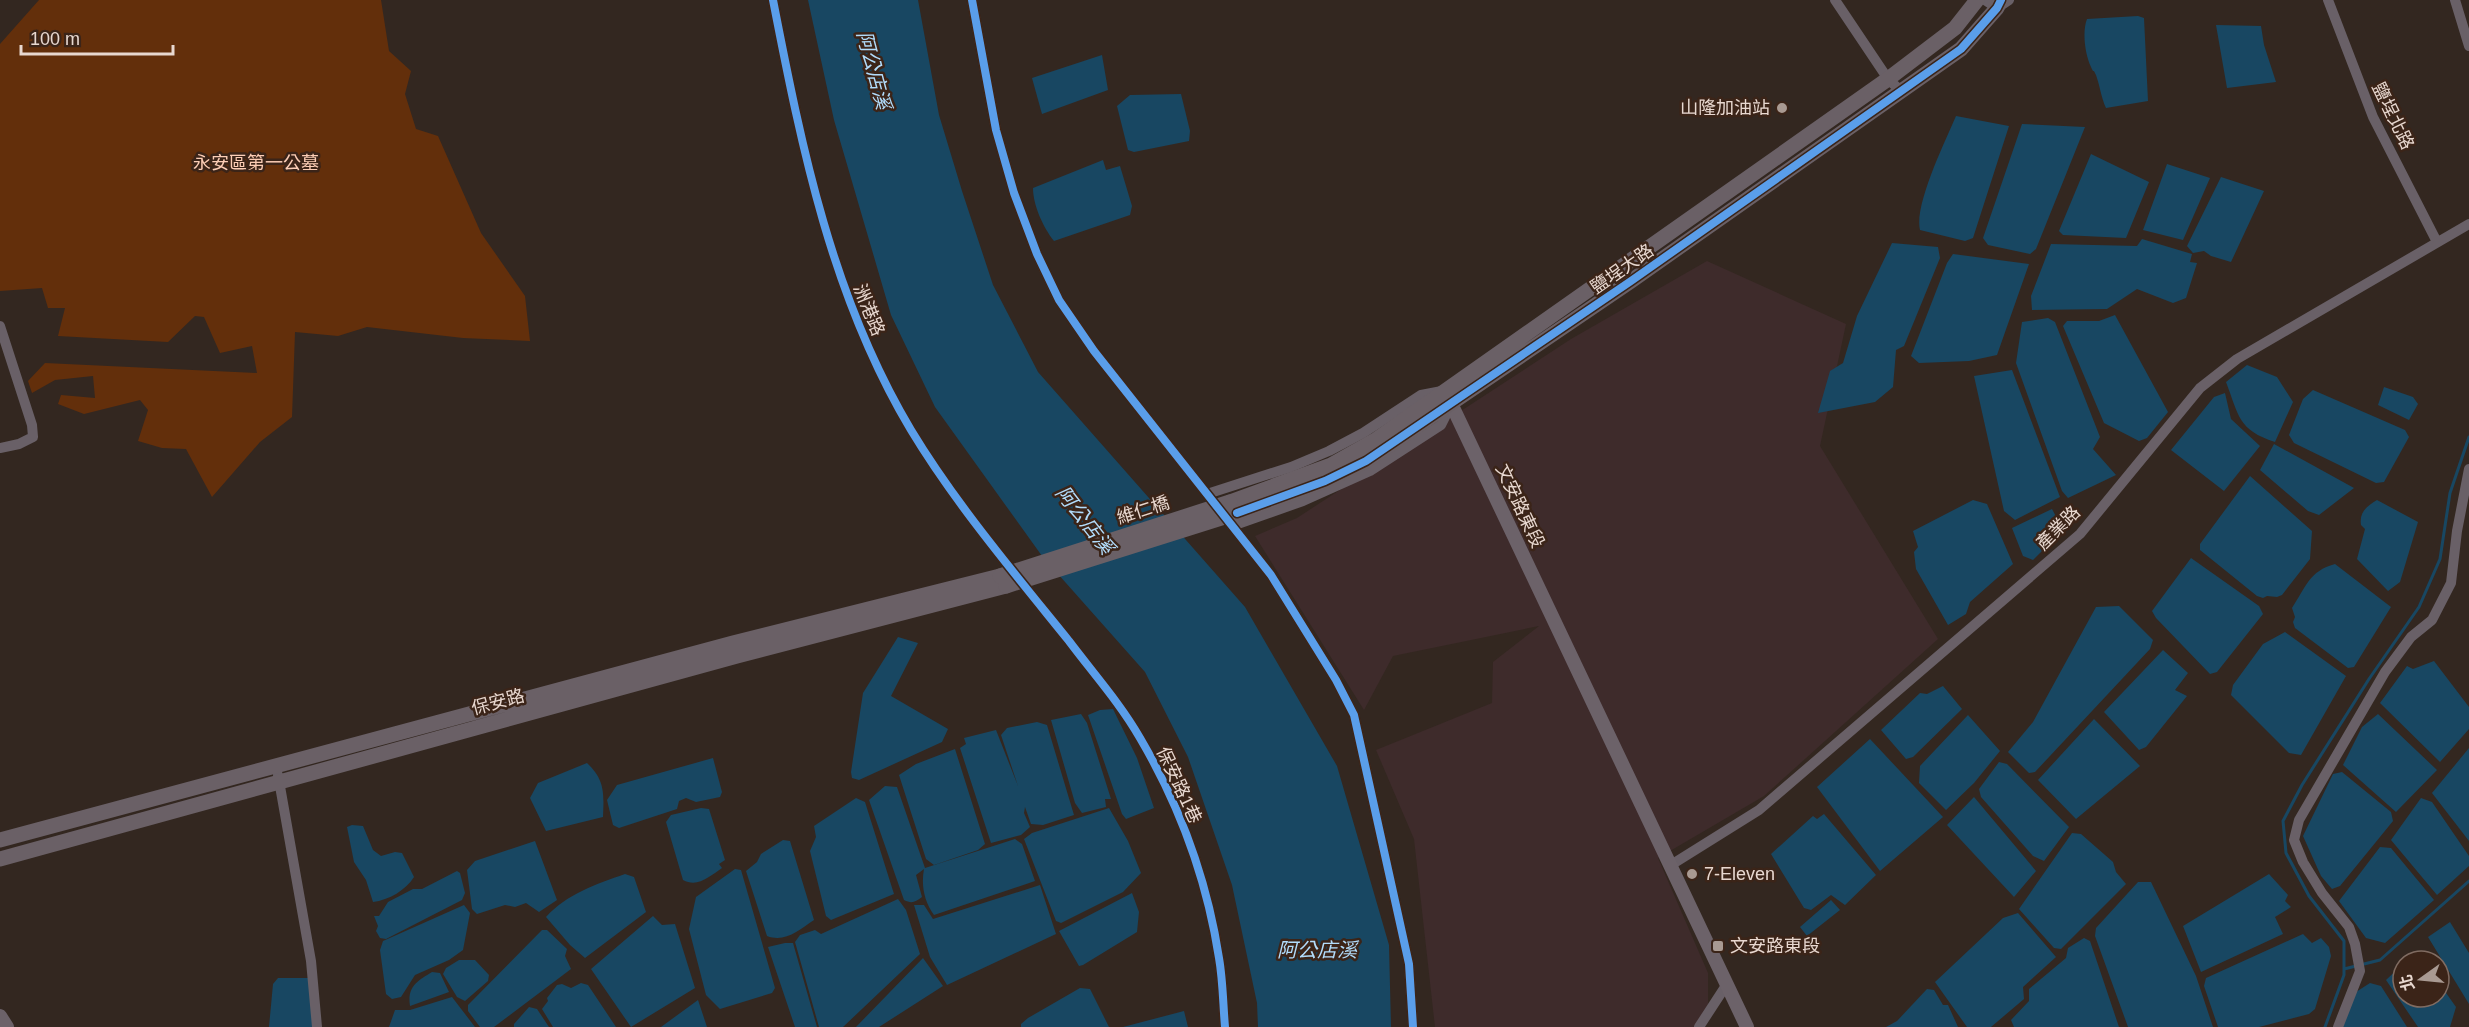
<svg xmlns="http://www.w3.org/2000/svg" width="2469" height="1027" font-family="Arial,'Noto Sans TC',sans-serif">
<rect width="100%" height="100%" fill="#332720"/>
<path fill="#3e2b2b" d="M1707,261L1846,324L1820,446L1938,639L1764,796L1658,858L1708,973V1004L1694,1027H1435L1414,839L1376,750L1492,703L1493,662L1539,626L1393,656L1364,710L1255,536L1297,518L1571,339Z"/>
<path fill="#632f0b" d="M39,0H381L389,51L411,71L405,94L416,129L438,136L481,233L525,296L530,341L463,338L367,327L338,336L295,332L292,417L260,442L212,497L186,449L162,448L138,441L148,410L140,400L84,414L58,404L61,395L95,398L93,376L55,380L32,393L28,381L45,363L257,373L252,346L220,353L204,317L195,316L168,342L58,336L65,308H48L42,288L0,291V44Z"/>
<path fill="#184762" d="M808,0H918L939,115L962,191L993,285L1038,372L1245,607L1337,766L1389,945L1391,1027H1258L1257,1003L1232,885L1188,757L1145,672L1042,556L935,407L891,315L834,120Z
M2138,16L2144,18L2148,101L2106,108C2101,97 2100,86 2096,75C2092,66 2095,76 2091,67C2085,54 2082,32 2087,19Z
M2216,25L2261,26L2264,45L2276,82L2227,88Z
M1102,55L1108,90L1042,114L1032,78Z
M1181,94L1190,131L1189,141L1134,152L1128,150L1117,106L1130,95Z
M1956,116L2009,126L1973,238L1965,241L1920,230C1914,205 1945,142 1956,116Z
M2022,124L2085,127L2036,249L2030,254L1988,245L1983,238Z
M2091,154L2149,182L2126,238L2063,235L2059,231Z
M1103,160L1106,170L1120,166L1132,206L1130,215L1054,241C1043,227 1033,205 1033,188Z
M2167,164L2210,178L2183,240L2143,230Z
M2221,177L2264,191L2231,262L2211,256L2204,251L2193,253L2187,246Z
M2142,239L2192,254L2190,262L2197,263L2186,298L2173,303L2137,289L2107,309L2032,310L2031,296L2051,244L2137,246Z
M1892,243L1938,247L1940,258L1904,346L1896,350L1893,387L1875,402L1818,413L1830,371L1843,363L1857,316Z
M1953,254L2029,264L1997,355L1969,361L1919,363L1911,356L1947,263Z
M2115,315L2168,412L2147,438L2139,441L2104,423L2063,326L2067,321H2099Z
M2048,318L2055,322L2100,437L2093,449L2116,475L2068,498L2062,491L2016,363L2022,322Z
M2247,365L2277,377L2293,402L2275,442C2238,430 2239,416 2226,382Z
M2012,370L2060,497L2015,520L2004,511L1974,376Z
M2384,387L2413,397L2418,404L2409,420L2378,405Z
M2313,390L2405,430L2409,437L2384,482L2376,483L2294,443L2289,435L2303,399Z
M2225,393L2231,419L2260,446L2224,491L2171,450L2214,397Z
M2274,444L2354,488L2319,515L2308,511L2260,470Z
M2250,476L2312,531L2310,559L2282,595L2277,597L2267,596L2263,598L2257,596L2200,550V544Z
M1973,500L1987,504L2013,564L1970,602L1966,614L1948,625L1916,569L1914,552L1918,547L1913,531Z
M2377,500L2418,522L2400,582L2388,591L2357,559L2365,529L2361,525C2359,512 2367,506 2377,500Z
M2052,509L2063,530L2033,560L2023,556L2012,528Z
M2191,558L2259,606L2263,614L2217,672L2210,674L2156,618L2152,611Z
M2335,564L2391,607L2354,667L2348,668L2295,628L2293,622L2295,617L2292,608C2306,587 2309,571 2335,564Z
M2119,606L2153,640L2150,649L2035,772L2029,773L2008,752L2033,722L2096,607Z
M2285,632L2346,676L2301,755L2289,753L2231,695L2233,685L2263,644Z
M898,637L918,643L891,696L948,729L942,742L859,780L852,778L851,772L863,693Z
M2163,650L2188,673L2175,690L2187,696L2146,747L2139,750L2104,712Z
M2434,661L2469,707V729L2440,762L2380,703L2407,666L2413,669Z
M1943,686L1962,709L1913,757L1906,759L1881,730L1920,693L1927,694Z
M1113,709L1137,758L1154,808L1126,819L1122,814L1088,715L1100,710Z
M1081,714L1087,723L1111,799H1105L1106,807L1082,813L1075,803L1051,720Z
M2378,714L2437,770L2396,812L2343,765L2362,727Z
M1968,715L2000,751L1974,783L1946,810L1919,783L1920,766Z
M2094,719L2140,766L2076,819L2038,780Z
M1037,722L1047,725L1074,815L1043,825L1031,824L1025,807L1024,813L1030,827L1021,835L991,843L960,748L966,744L964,738L996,730L1018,786L1001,735L1007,728Z
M1870,739L1943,817L1880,871L1817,787Z
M2469,748V841L2432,793Z
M955,749L985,844L978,850L934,865L926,859L899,775L916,764Z
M713,758L722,792L720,797L696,802L686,798L679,801L677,809L619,828L613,825L607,800L617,785Z
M1999,762L2007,764L2069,827L2044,861L2033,856L1981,797L1979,789Z
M587,763C605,780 604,793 603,817L546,831L530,798L538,783Z
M2342,772L2391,812L2393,821L2340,886L2332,889L2321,876L2303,836L2333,774Z
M885,786L897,787L925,868L1015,839L1022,844L1035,881L934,915C924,901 921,885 924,869L916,875L922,897C915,902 912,904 904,900L869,800Z
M1974,797L2036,871L2014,897L1947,825Z
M856,798L865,802L894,894L831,920L826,916L810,851L816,837L814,826Z
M2421,798L2432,802L2469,856V866L2437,895L2391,840Z
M701,808L709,809L725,860L719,864L722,868C710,876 698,888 683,880L666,822L671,815Z
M1109,808L1128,841L1141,873L1123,892L1061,923L1056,921L1024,839L1032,833Z
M1824,814L1876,875L1845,905L1831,895L1811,910L1804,908L1771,854L1813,816L1817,819Z
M352,825L363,826L373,850L381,856L395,852L402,853L414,877C406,890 389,900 373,902L366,880L354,862L347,827Z
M2072,833L2081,834L2113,862L2116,872L2126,884L2061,949L2054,948L2019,909Z
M783,840L790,841L814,920C799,930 785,943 767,936L746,871L757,862L761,854Z
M535,841L557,900L539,912L526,903L515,907L505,905L477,914L472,909L467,870L475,861Z
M2380,847L2391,848L2434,900L2385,943L2366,938L2339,901Z
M735,869L741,870L775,988L772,993L720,1009L706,995L689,929L696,897Z
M457,871L460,873L465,893L462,900L386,939L380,938L376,931L378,926L374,916H379L388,902L413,889H422Z
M625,874L634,877L646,912L585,958L570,945L546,917C567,894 596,884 625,874Z
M2269,874L2288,895L2285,901L2291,907L2275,917L2283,934L2201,972L2183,926Z
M2138,882H2151L2196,976L2213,1027H2128L2095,936L2096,928Z
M1040,885L1056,934L947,985L930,957L914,905H924L933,919Z
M1132,893L1139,912L1137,932L1083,965L1079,966L1059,931Z
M898,899L906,910L920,954L843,1027H819L795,942L800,935L815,930L821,934Z
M1831,900L1840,910L1807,936L1800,927Z
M464,905L470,913L463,950L449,960L415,975L401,997L392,999L386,994L380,950L383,941Z
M2018,913L2056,957L2023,987L2024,999L1991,1027H1967L1935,982L2003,918Z
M653,916L662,925L675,924L695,988L631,1027L591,969Z
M2450,922L2469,953V1004L2428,937Z
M542,930H547L567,949L565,956L571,969L494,1027H480L468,1011V1005Z
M2303,934L2312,943L2321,938L2329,947L2331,956L2315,1009L2309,1014L2259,1027H2218L2204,986L2206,978Z
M2084,938L2090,941L2119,1027H2014L2011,1020L2029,1001V989L2066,958L2068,948Z
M785,943H793L817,1027H795L768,947Z
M923,958L943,986L879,1027H856Z
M459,960H475L489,975L488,981L465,1001L457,997L443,974L446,968Z
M2403,964V997H2439V983L2456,1007L2450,1027H2418L2386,980Z
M432,972L440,973L449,992L410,1006C407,987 417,981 432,972Z
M278,978H310L314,1027H269L273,984Z
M581,983L588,985L616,1027H553L542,1009L548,1001L547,998L557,985L562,984L571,988Z
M2370,983L2381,986L2407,1027H2340L2356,992Z
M1080,988L1090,989L1109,1027H1021V1024L1028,1018Z
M1927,989L1934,990L1943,1005H1948L1958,1027H1886L1897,1021Z
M452,997L475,1027H389L395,1010H410Z
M698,1000L707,1027H661Z
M529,1007L537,1009L549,1027H514V1024Z
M1184,1011L1188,1027H1123Z"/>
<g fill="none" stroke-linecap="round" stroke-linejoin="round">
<path stroke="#184762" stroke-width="3" d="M2344,969L2380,960L2469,881
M2325,1027L2344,975V941L2309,896L2286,853L2283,821L2302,785L2369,679L2419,607L2440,559L2450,493L2469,437"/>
<path stroke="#696067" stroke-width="10" d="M773,0C802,149 832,298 911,430C955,503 1015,574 1069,641C1093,673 1120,703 1140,738C1180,806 1207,880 1219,958C1223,981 1223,1004 1225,1027
M972,0L996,130L1014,193L1037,254L1059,300L1094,351L1271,575L1336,680L1354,715L1409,964L1413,1027
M1835,0L1888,79L1902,92
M1985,0L1997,8L2009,0
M2328,0L2373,117L2437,242
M2455,0L2469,46
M0,326L32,425L33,437L19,444L0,448
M1207,494L1291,467L1329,451L1363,433L1421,395L1442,391
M1232,526L1303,501L1370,471L1441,425L1451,405
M278,775L311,961L317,1027
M1671,865L1759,810L2080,534L2200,388L2237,359L2469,224
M1699,1027L1727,984
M2338,1027L2360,971L2355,944L2349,927L2322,893L2303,862L2294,840L2299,820L2385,672L2411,637L2432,620L2451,583L2457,531L2469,469"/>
<path stroke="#6c6269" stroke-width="14" d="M1447,395L1747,1027
M0,1016L7,1027"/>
<path stroke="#6a6066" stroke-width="15" d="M1230,502L1331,465L1377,439L1888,79L1955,28L1977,0
M1237,513L1325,481L1366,461L1631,281L1961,49L1997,8L2001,0
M0,840L733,643L1000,576
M0,859L737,656L1006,586"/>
<path stroke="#6a6066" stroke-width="15" d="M1000,576L1230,502
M1006,586L1237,513"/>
<g stroke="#3b2418" stroke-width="11">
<path id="cycleway" d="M773,0C802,149 832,298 911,430C955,503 1015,574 1069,641C1093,673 1120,703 1140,738C1180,806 1207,880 1219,958C1223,981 1223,1004 1225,1027
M972,0L996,130L1014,193L1037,254L1059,300L1094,351L1271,575L1336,680L1354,715L1409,964L1413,1027
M1237,513L1325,481L1366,461L1631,281L1961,49L1997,8L2001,0"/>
</g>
<use href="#cycleway" stroke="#5a9eea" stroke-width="8"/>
</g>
<g fill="#a99a92" stroke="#3b2418" stroke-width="2">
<circle cx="1782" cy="108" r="6"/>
<circle cx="1692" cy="874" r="6"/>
<rect x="1712" y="940" width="12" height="12" rx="3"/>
</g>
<g text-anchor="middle" stroke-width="5" stroke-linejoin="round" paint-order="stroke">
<g font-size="18" fill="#e8d8d0" stroke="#3b2418" text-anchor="start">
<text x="1770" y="114" text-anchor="end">山隆加油站</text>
<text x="1704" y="880">7-Eleven</text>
<text x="1730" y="952">文安路東段</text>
</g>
<g font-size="18" fill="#e8d8d0" stroke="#3b2418">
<text transform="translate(2393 116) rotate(64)" y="6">鹽埕北路</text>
<text transform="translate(1622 269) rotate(-35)" y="6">鹽埕大路</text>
<text transform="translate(869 310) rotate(68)" y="6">洲港路</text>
<text transform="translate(1520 506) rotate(65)" y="6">文安路東段</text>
<text transform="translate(1143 510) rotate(-18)" y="6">維仁橋</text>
<text transform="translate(2058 528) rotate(-45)" y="6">產業路</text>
<text transform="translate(498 702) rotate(-15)" y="6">保安路</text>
<text transform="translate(1179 785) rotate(65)" y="6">保安路1巷</text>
</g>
<g font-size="18" fill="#fccdb5" stroke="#3b2418">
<text x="256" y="169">永安區第一公墓</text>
</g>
<g font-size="20" font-style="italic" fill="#b1dcfb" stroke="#3b2418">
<text transform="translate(874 70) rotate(75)" y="7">阿公店溪</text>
<text transform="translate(1085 520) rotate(52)" y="7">阿公店溪</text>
<text x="1317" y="957">阿公店溪</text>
</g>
</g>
<g transform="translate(2421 979) rotate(255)"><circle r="28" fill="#3b2418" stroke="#806c62" stroke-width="1.5"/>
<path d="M0-4.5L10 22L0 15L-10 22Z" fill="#a99a92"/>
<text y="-9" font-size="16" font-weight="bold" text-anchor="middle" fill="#e8d8d0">北</text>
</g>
<path d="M21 45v9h152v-9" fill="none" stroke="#e8d8d0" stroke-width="3"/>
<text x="30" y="45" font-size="18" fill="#e8d8d0" stroke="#3b2418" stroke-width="4.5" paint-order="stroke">100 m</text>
</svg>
